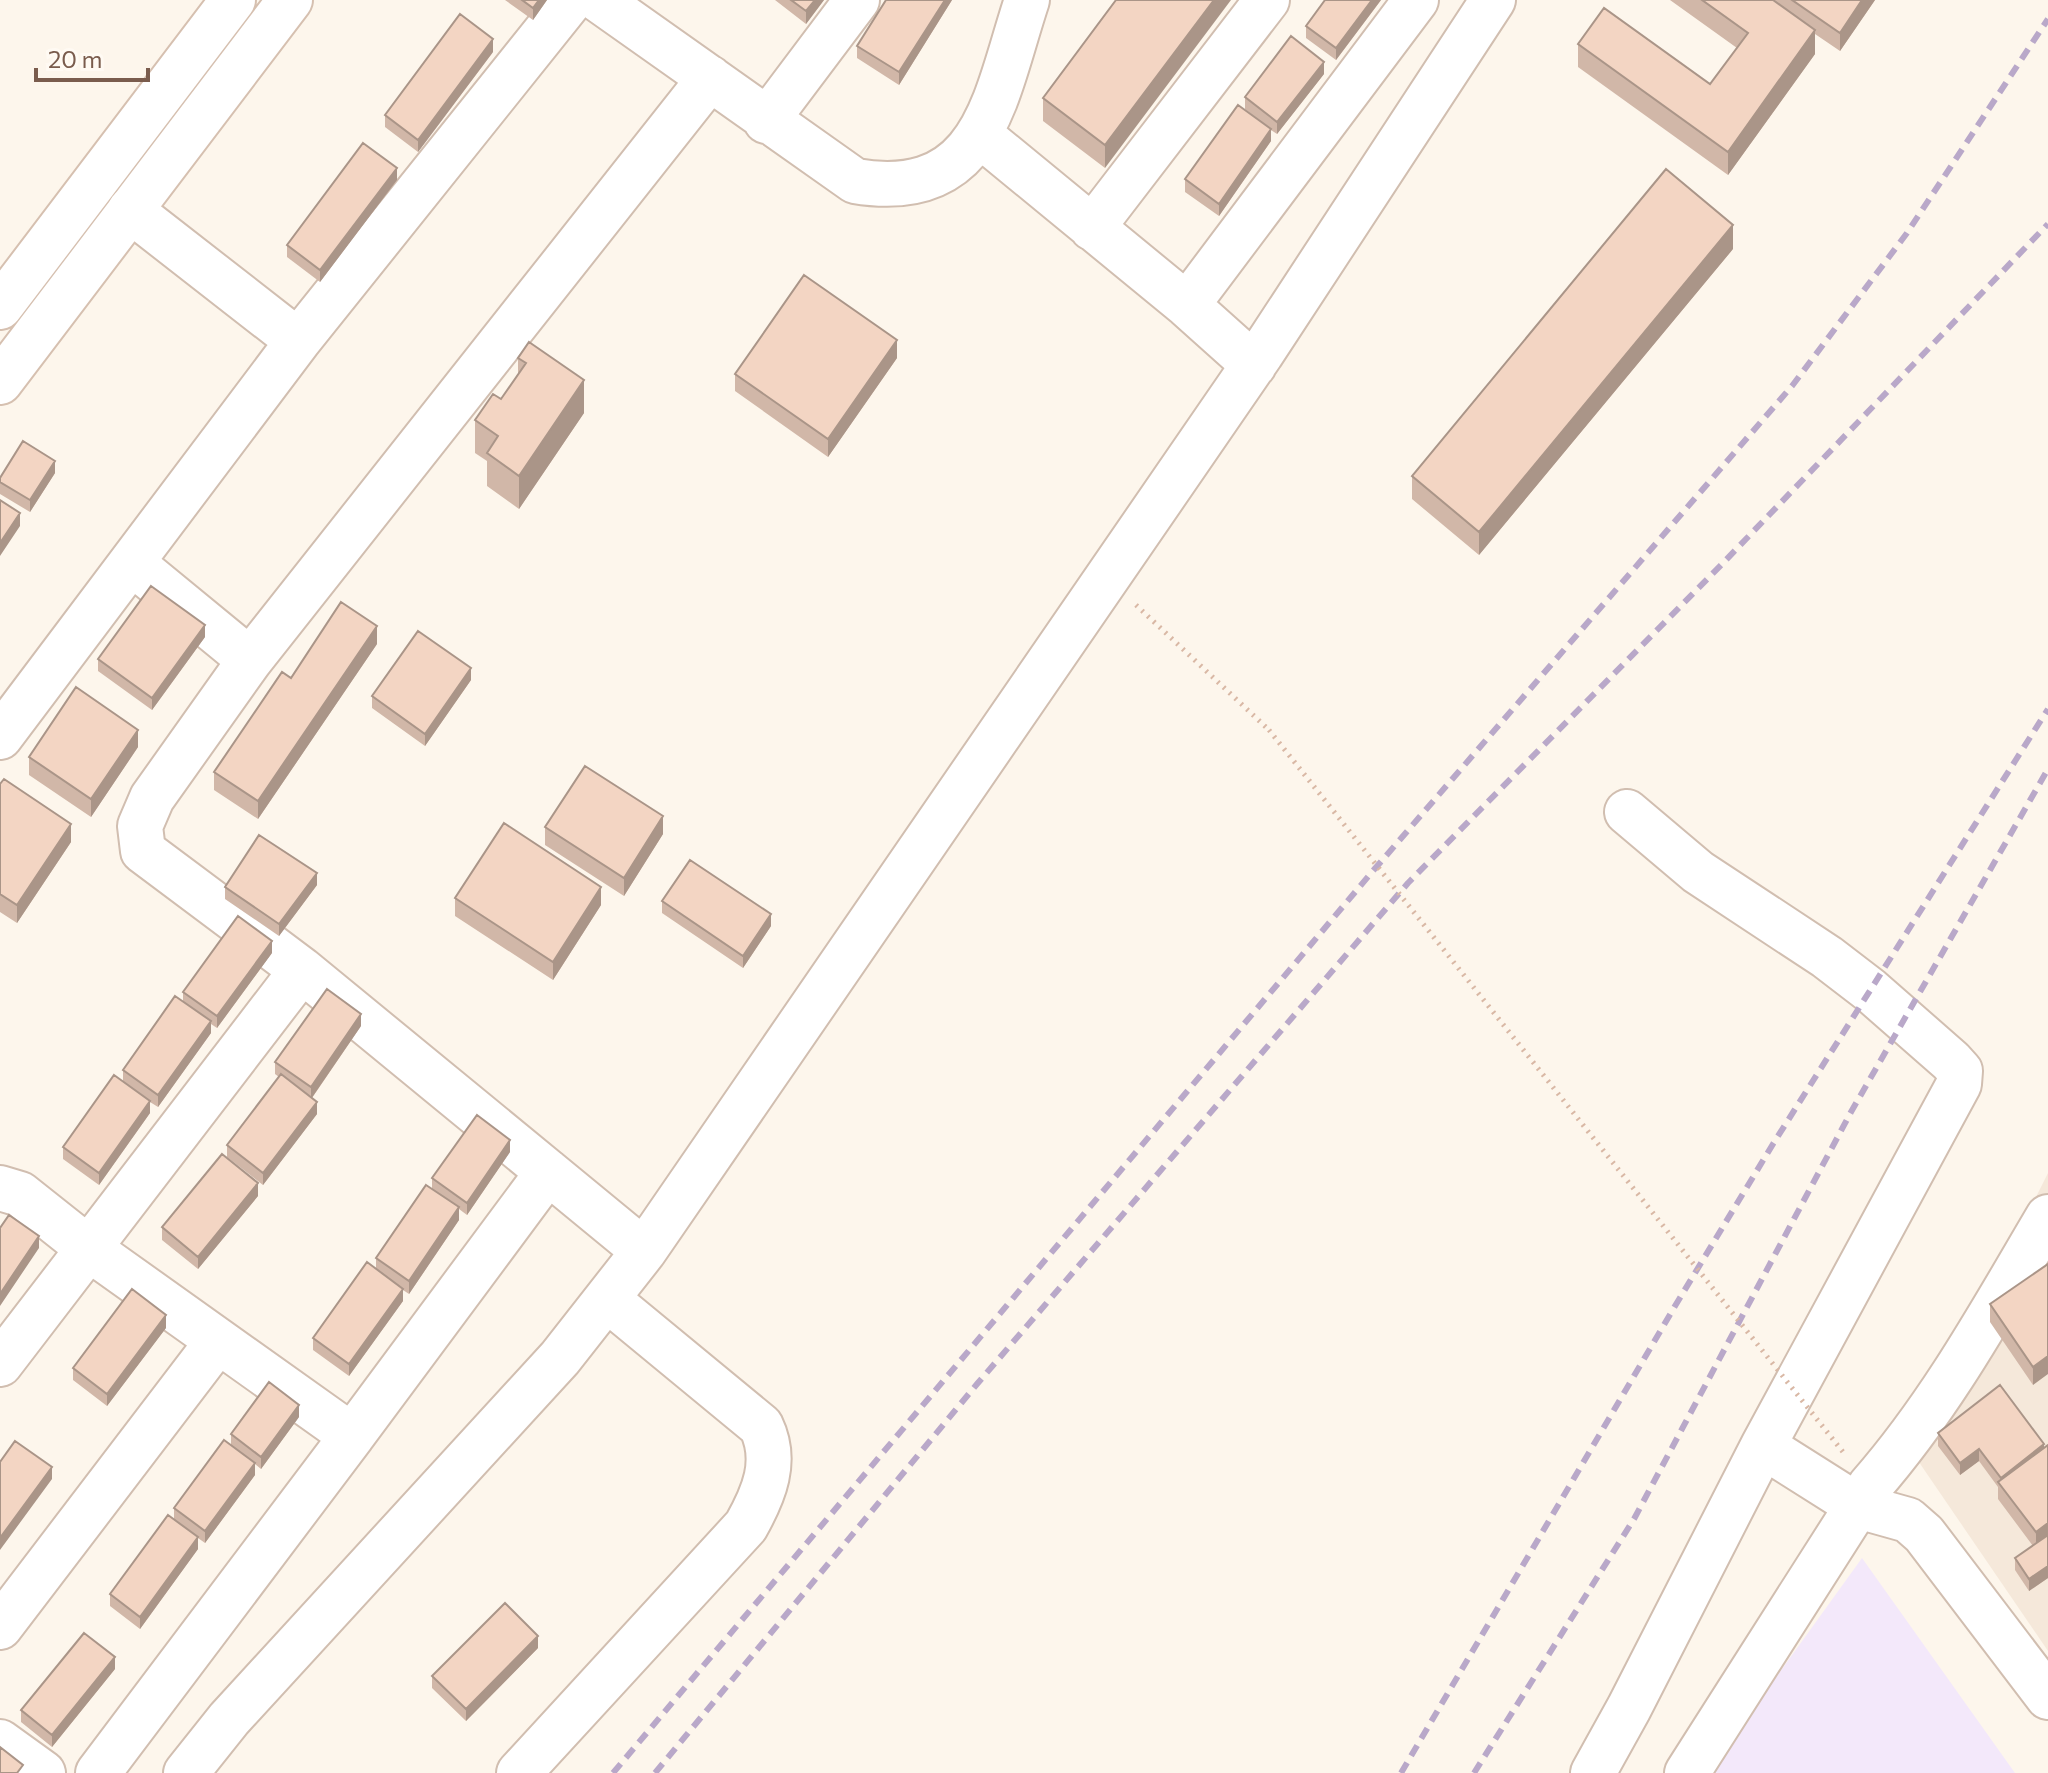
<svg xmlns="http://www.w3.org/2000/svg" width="2048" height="1773" font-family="Commissioner,sans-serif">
<rect width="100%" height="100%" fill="#fdf6ec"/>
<path fill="#f5e8da" d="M2048,1173V1651L1910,1449Z"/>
<path fill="#f3e8fa" d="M1862,1558L2015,1773H1707Z"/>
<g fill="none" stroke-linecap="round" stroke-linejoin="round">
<g stroke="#d1beb0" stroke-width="48">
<path id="street" d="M599,0L855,181C986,203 995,96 1027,0
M766,121L857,0
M980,135L1187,305L1254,365
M130,210L298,341
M1092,228L1267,0
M1187,305L1416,0
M132,563L250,660L710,78
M0,737L298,341L571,0
M1627,812L1698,872L1827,957L1870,990L1951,1061L1960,1071L1959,1084L1763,1446
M302,970L548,1172
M0,1188L20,1194L88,1248L352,1436L98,1773
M0,1364L302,970L143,851L140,826L152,798L250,660
M352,1436L548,1172L644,1251
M0,1627L218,1341
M0,1742L43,1773
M186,1773L229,1719L560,1358L644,1251L1261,354L1493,0
M519,1773L746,1526C764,1494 778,1461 761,1426L607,1299
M1593,1773L1629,1708L1763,1446L1858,1506L1908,1520L1924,1534L2048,1697
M1687,1773L1870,1486C1941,1405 1993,1310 2048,1217"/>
</g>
<g stroke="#d6c0b0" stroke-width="48">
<path id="secondary" d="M0,307L233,0
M0,382L290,0"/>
</g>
<path stroke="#d9b8a5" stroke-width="5" stroke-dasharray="2 6" stroke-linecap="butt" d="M1136,605L1269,730"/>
<use href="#street" stroke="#fff" stroke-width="44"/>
<use href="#secondary" stroke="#fff" stroke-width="44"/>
<path stroke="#b9a8c9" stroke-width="6" stroke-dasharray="12 8" stroke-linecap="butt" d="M613,1773L1372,872L1792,386L1907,233L2048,19
M655,1773L977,1384L1408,883L1723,563L2048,224
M1401,1773L1675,1306L1773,1144L2048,709
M1474,1773L1634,1519L1851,1112L2048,769"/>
<path stroke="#d9b8a5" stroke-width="5" stroke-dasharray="2 6" stroke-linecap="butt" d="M1269,730L1843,1452"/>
</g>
<path fill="#d1b7a8" d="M505,0H547L533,20Z
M775,0H824L806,24Z
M886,0H952L899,85L857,58V46Z
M1116,0L1105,168L1043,121V98Z
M1381,0L1336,60L1306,38V26Z
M1670,0H1875L1840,51L1815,34V54L1728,175L1578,67V44L1710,84L1737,48Z
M493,52L418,152L385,127V115Z
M1324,74L1277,134L1271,130V141L1219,216L1185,192V179L1262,123L1245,109V97Z
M397,180L320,282L287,257V245Z
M1733,249L1479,555L1412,499V476Z
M529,342L584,413L519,509L487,486V461L475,453V420L501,399L518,374V358Z
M897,358L828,457L735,391V374Z
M55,473L30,512L0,494V478Z
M205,637L152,710L98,671V659Z
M377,644L258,819L214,790V772L291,678Z
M471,680L425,746L372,708V696Z
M138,747L91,817L29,775V757Z
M0,784L71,842L17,923L0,912Z
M545,827L663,834L624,896L545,845Z
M317,885L279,936L225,899V887Z
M455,898L601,905L553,980L455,916Z
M662,901L771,926L743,968L662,913Z
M272,953L217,1028L211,1024V1033L158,1107L150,1102V1113L99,1185L63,1159V1147L123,1081V1070L183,1001V992Z
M361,1026L312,1098L317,1114L263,1185L227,1157V1145L279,1077L275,1074V1062Z
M510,1152L467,1215L459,1209V1220L409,1294L403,1290V1301L349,1376L313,1350V1338L376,1269V1258L432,1189V1178Z
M258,1196L198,1269L162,1240V1227Z
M2048,1264L2033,1385L1990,1322V1304Z
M166,1328L107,1406L73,1380V1368Z
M299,1417L261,1469L255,1464V1475L205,1543L198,1538V1549L140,1629L110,1606V1594L174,1520V1508L231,1446V1434Z
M1938,1433L2044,1448L2048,1578L2029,1591L2015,1570V1558L2033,1546L1998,1499V1487L1979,1461L1960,1475L1938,1446Z
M538,1648L466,1721L432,1688V1676Z
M115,1669L52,1747L21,1722V1710Z"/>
<path fill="#aa9588" d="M539,0H547L533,20V8Z
M815,0H824L806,24V11Z
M945,0H952L899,85V72Z
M1214,0H1231L1105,168V145Z
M1372,0H1381L1336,60V48Z
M1862,0H1875L1840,51V33Z
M1815,30V54L1728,175V152Z
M493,39V52L418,152V140Z
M1324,62V74L1277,134V122Z
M1271,129V141L1219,216V204Z
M397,168V180L320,282V270Z
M1733,225V249L1479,555V532Z
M897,340V358L828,457V439Z
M584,380V413L519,509V476Z
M55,461V473L30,512V500Z
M20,513V526L0,556V543Z
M205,625V637L152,710V698Z
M377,626V644L258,819V801Z
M471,668V680L425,746V734Z
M138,730V747L91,817V799Z
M663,816V834L624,896V878Z
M71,824V842L17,923V905Z
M317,873V885L279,936V924Z
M601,887V905L553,980V962Z
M771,914V926L743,968V956Z
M272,941V953L217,1028V1016Z
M361,1014V1026L311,1099V1087Z
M211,1021V1033L158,1107V1095Z
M150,1101V1113L99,1185V1173Z
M317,1102V1114L263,1185V1173Z
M510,1140V1152L467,1215V1203Z
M258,1183V1196L198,1269V1257Z
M459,1207V1220L409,1294V1281Z
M39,1236V1248L0,1306V1294Z
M403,1289V1301L349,1376V1364Z
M166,1315V1328L107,1406V1394Z
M2048,1356V1374L2033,1385V1367Z
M299,1405V1417L261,1469V1457Z
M2044,1444V1456L2001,1485V1478Z
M1979,1449V1461L1960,1475V1463Z
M255,1463V1475L205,1543V1531Z
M52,1467V1479L0,1550V1538Z
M2048,1523V1541L2036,1550V1532Z
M198,1537V1549L140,1629V1617Z
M2048,1566V1578L2029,1591V1579Z
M538,1636V1648L466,1721V1709Z
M115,1657V1669L52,1747V1735Z"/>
<path fill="#f3d5c3" stroke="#aa9588" stroke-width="2" d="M522,0H539L533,8Z
M791,0H815L806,11Z
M886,0H945L899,72L857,46Z
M1116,0H1214L1105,145L1043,98Z
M1325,0H1372L1336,48L1306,26Z
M1702,0H1773L1815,30L1728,152L1578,44L1604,8L1710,84L1748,33Z
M1792,0H1862L1840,33Z
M460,14L493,39L418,140L385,115Z
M1291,36L1324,62L1277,122L1245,97Z
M1238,105L1271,129L1219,204L1185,179Z
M363,143L397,168L320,270L287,245Z
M1666,169L1733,225L1479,532L1412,476Z
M804,275L897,340L828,439L735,374Z
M529,342L584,380L519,476L487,453L498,436L475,420L493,394L501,399L526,363L518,358Z
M23,441L55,461L30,500L0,482V478Z
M0,500L20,513L0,543Z
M151,586L205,625L152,698L98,659Z
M341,602L377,626L258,801L214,772L282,672L291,678Z
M418,631L471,668L425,734L372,696Z
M76,687L138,730L91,799L29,757Z
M585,766L663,816L624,878L545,827Z
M4,779L71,824L17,905L0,894V784Z
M504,823L601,887L553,962L455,898Z
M259,835L317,873L279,924L225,887Z
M690,860L771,914L743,956L662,901Z
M238,916L272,941L217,1016L183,992Z
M327,989L361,1014L311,1087L275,1062Z
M175,996L211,1021L158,1095L123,1070Z
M281,1074L317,1102L263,1173L227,1145Z
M114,1075L150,1101L99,1173L63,1147Z
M477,1115L510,1140L467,1203L432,1178Z
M222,1154L258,1183L198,1257L162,1227Z
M426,1185L459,1207L409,1281L376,1258Z
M9,1215L39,1236L0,1294V1228Z
M367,1262L403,1289L349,1364L313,1338Z
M2048,1264V1356L2033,1367L1990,1304Z
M132,1289L166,1315L107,1394L73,1368Z
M269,1382L299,1405L261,1457L231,1434Z
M2000,1385L2044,1444L2001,1478L1979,1449L1960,1463L1938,1433Z
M224,1440L255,1463L205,1531L174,1508Z
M15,1441L52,1467L0,1538V1462Z
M2048,1445V1523L2036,1532L1998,1482Z
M168,1515L198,1537L140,1617L110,1594Z
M2048,1535V1566L2029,1579L2015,1558Z
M505,1603L538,1636L466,1709L432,1676Z
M84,1633L115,1657L52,1735L21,1710Z
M0,1747L23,1765L17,1773H0Z"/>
<path d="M36 68v12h112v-12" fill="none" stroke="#7a5c4d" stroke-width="4"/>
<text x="48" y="68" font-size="24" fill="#7a5c4d" stroke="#fffaf3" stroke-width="6" paint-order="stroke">20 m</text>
</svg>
